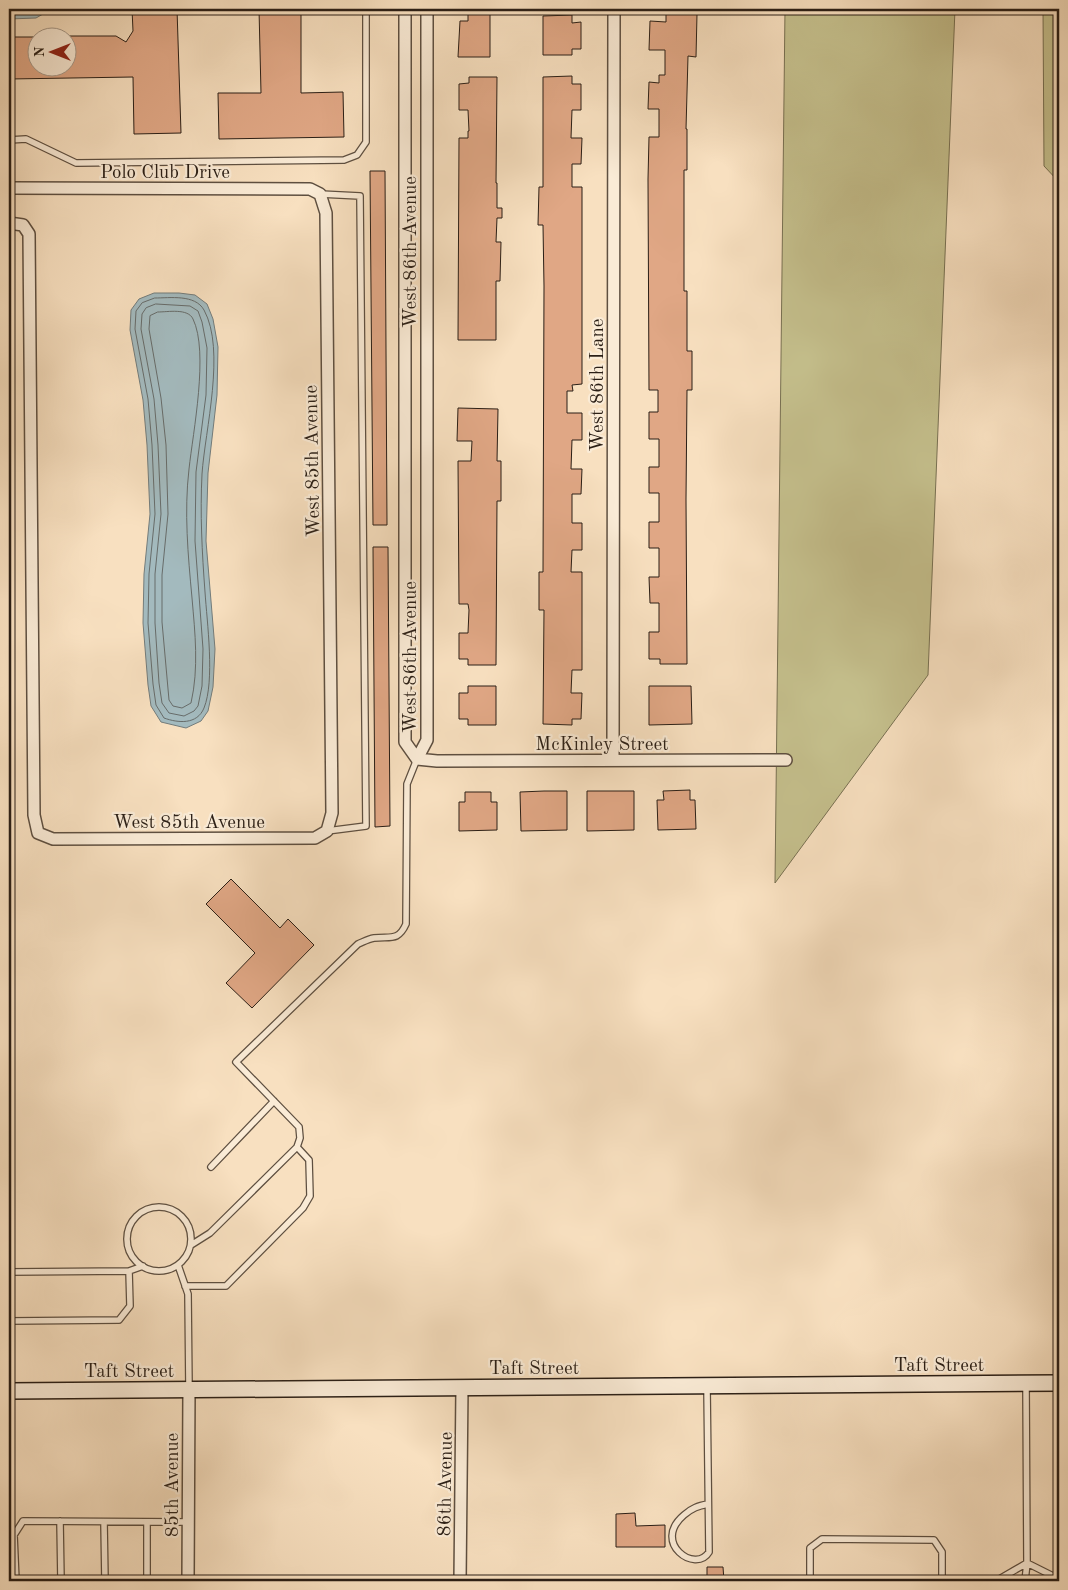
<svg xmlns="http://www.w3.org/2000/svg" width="1068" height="1590" font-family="'Old Standard TT',serif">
<rect width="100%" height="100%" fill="#f8e0c0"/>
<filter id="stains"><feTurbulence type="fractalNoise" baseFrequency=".004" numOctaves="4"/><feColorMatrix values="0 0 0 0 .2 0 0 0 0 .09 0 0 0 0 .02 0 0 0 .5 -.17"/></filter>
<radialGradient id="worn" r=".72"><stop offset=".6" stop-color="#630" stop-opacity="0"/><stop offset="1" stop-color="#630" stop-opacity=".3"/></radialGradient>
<path fill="#c5c08d" stroke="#787052" d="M785,9H955L928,675L775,883Z
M1043,9H1059V182L1044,166Z"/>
<path fill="#a3babe" stroke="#737c7b" d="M9,9H50V10L36,18L9,19Z
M154,293H179L195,295L207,304L213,319L218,347L217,395L208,473L206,541L215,649L213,687L208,711L201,721L186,728L161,722L151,706L148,685L143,623L144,574L150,514L147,445L143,400L130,330L131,310L139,299Z"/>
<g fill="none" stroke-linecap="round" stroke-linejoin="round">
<path stroke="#676c6a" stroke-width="1" d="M155,298C170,298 195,294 204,310C226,350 205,430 202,474C200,514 202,552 205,592C207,622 215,681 204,708C197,725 178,723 164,718L156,705L153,684L148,623L149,574L155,514L152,445L148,399L135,329L136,311L142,303Z
M156,304L190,306L198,311L202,322L207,348L206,395L196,472L195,541L203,649L202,686L198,706L194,711L184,716L169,713L162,703L159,683L155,623V574L161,514L158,445L154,399L141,329L142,314L146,308Z
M158,312C168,312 188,308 193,319C209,352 193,432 189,469C184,512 188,555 192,598C195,633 199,668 191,703L182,708L173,706L169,700L162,622V575L168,514L166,445L161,398L149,329L150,316Z"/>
</g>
<path fill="#e0a785" stroke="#2b1f16" d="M132,9H177L181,133L134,134L133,77L9,79V37H38V68H68V36H116L126,42L133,31Z
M259,9H301V93L343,92L344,137L219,139L218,93H261Z
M468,13H490V57H458L460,21H468Z
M666,14H697L696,57L688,56L686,129H687V170H684V291H687V351H692V390H687L686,499L687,664H660V659H649V632H659V603H650L649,577H659V548H649V522H659V493H649V467H659V439H649V412H658V390H649L648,179L649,137H659V109H648L649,82L659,83V75H665V50H649L650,21L666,22Z
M572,15V23L581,22V49H572V55H543V16Z
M572,76V84H581V110H572L571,138H582L581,164H572V187H582V384L572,385L573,391H567V413H582V440H572L571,469H582L581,494H572V523H582V550H572L571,572H582V670H572L571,693H582L581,719H572V725L543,724L544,610H539V572H543L544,286L543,225H538L539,187H543V77Z
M469,77H497L496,183H497V208H502V218H497L496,242H501L500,281H496V340H458L459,138H468V131H469L468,110H459V84L469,83Z
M370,171H385L387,525H373Z
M458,408L498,409L497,461H501V501H497L496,665H468V659H459V633H468L469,610L468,604H459L458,461H471L472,441H457Z
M373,547H388L390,826L375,827Z
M468,686H496V725H468V719H459V693H468Z
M649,686H691L692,724L649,725Z
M690,790V800H695L696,829L658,830L657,800H664L663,791Z
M544,791H567V830L521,831L520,792Z
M587,791H634V830L587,831Z
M465,792H491V802H497V830L459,831V802H465Z
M231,879L280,928L288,919L314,945L252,1008L226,983L255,953L206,904Z
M635,1513L636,1526L665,1525V1547H616V1514Z
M707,1567H723L724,1581H707Z"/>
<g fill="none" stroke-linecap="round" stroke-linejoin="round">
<g stroke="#5e4f40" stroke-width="8">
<path id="lane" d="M9,140L26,139L76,163L344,160L357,155L366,142V9
M320,194L360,196L366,826L327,831
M211,1167L274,1101
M127 1239a32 32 0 1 1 64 0a32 32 0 1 1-64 0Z
M191,1245L210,1233L297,1147L300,1138L299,1127L236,1062L358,944C363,942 368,939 374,938C390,936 398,942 406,924L407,784L417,759
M178,1265L188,1294L189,1389
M9,1272L129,1271L143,1266
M185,1286H226L303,1208L310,1196L309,1160L297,1147
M9,1321L119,1320L130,1306L129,1271
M1026,1384L1027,1563L1059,1579
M707,1388L709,1552C696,1574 651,1543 684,1515C692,1508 698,1506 708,1504
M60,1521L61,1581
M104,1522L105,1581
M147,1522V1581
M16,1581L14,1535L23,1521L188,1522
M810,1581V1548L822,1539L934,1540L942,1552V1581
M996,1581L1027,1563L1025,1581"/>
</g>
<g stroke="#5e4f40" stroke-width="14">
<path id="street" d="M405,9V742L417,759
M9,188L310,189L320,194L326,213L332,813L327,831L315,838L53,839L38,833L34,815L29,234L23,225L9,223
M417,759L427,740V9
M417,759L437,761L786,760
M613,760L614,9
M188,1581L189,1389
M460,1581L462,1387"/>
</g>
<g stroke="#2b1f16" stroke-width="18">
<path id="secondary" d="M9,1391L1059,1383"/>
</g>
<use href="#lane" stroke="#faebd6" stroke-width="5.5"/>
<use href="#street" stroke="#faebd6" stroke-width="11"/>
<use href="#secondary" stroke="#faebd6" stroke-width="15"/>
</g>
<g text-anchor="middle" stroke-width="4.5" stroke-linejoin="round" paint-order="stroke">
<g font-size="19" fill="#2b1f16" stroke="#faebd6">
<text x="165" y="178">Polo Club Drive</text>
<text transform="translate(409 252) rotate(-90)" y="7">West 86th Avenue</text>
<text transform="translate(596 385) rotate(-90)" y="7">West 86th Lane</text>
<text transform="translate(311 461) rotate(-91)" y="7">West 85th Avenue</text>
<text transform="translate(409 657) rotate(-90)" y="7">West 86th Avenue</text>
<text x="602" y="750">McKinley Street</text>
<text x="189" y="828">West 85th Avenue</text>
<text x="939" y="1371">Taft Street</text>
<text x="534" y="1374">Taft Street</text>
<text x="129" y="1377">Taft Street</text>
<text transform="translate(444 1484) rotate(-89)" y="7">86th Avenue</text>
<text transform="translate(171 1485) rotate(-90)" y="7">85th Avenue</text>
</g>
</g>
<rect width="1068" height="1590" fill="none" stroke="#f8e0c0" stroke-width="30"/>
<rect x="10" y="10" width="1048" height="1570" fill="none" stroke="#2b1f16" stroke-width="2.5"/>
<rect x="15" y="15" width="1038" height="1560" fill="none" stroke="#2b1f16"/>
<g transform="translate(52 52) rotate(270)"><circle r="24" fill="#faebd6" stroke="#a79989"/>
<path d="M0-4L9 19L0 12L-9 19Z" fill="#8f2418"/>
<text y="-8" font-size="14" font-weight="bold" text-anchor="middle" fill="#2b1f16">N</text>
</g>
<rect width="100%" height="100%" filter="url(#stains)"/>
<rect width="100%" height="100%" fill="url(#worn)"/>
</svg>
